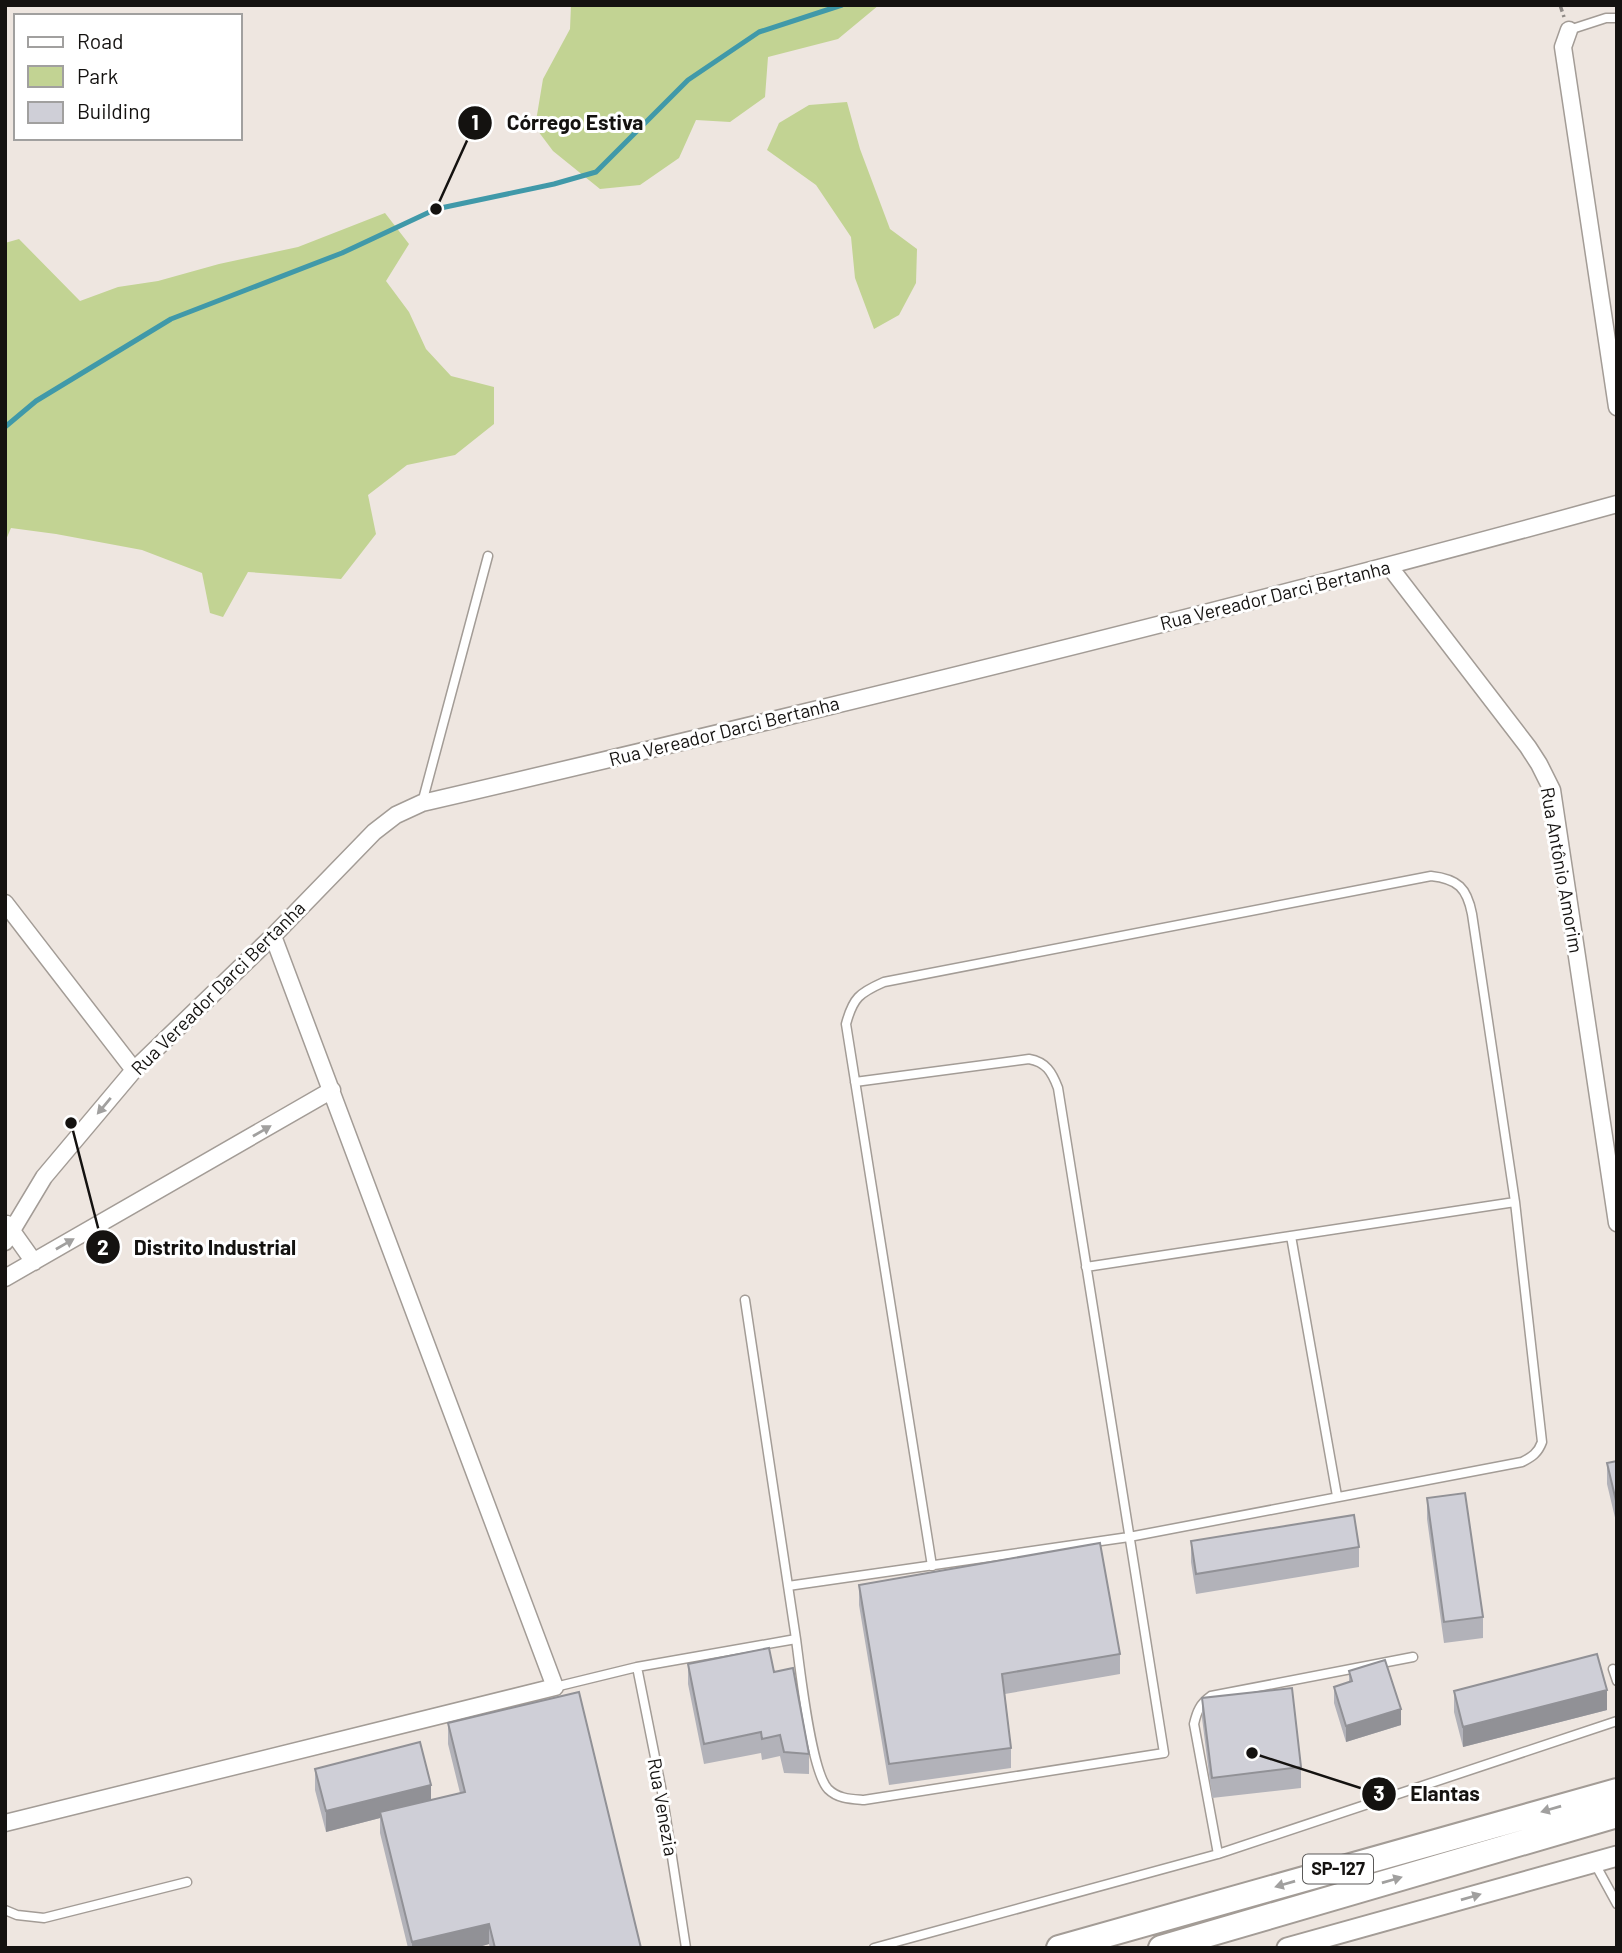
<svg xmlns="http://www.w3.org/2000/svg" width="1622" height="1953" font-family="Barlow,sans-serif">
<rect width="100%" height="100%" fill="#eee6e0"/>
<path fill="#c2d393" d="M571,5H879L838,39L768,57L765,97L730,122L696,120L679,158L640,185L600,189L553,151L535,127L543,79L570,29Z
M847,102L860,149L890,229L917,249L916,283L899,315L874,329L855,278L851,237L816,185L767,150L779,123L809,105Z
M385,213L409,244L386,281L409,312L426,349L451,376L494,387V424L455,455L407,465L368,495L376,534L341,579L248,572L223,617L210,613L202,573L142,550L56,534L11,528L5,542V243L19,239L80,301L118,287L158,281L219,264L298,247Z"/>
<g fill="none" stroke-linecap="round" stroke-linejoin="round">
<path stroke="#4099a9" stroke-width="5" d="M5,427L36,401L171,319L342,253L436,209L554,184L596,172L688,80L759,32L842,5"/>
<g stroke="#a39c96" stroke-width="11">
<path id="service" d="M1569,30L1606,18H1617
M422,803L488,556
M1291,1236L1337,1496
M1086,1267L1515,1202
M788,1586L1129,1537L1522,1462C1532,1457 1538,1453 1542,1442L1515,1202L1472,914C1467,888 1458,879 1431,876L884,982C859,993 853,998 846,1024L932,1566
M796,1639C800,1669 811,1771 828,1789C838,1799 851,1799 864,1800L1164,1753L1058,1088C1052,1072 1046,1062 1029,1059L855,1082
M637,1667L662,1792L686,1948
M1613,1669L1617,1681
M555,1687L637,1667L796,1639L745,1300
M1218,1854L1194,1724C1197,1711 1200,1704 1211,1696L1413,1657
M1594,1862L1617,1904
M5,1910L17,1915L44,1918L187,1882
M874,1948L1218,1854L1617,1721"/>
</g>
<g stroke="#a39c96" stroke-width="19">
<path id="minor" d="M1569,30L1563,47L1617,407
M1389,566L1528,747L1539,764L1552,790L1617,1223
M5,903L134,1070
M7,1224L34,1262
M5,1242L44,1177L134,1070L273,936L374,832L396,815L422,803C822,710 1221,613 1617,504
M5,1278L332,1090
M5,1823L555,1687L273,936"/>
</g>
<g stroke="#a39c96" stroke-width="23">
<path id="tertiary" d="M1287,1948L1617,1856"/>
</g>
<g stroke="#a39c96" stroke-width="28">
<path id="trunk" d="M1059,1948L1617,1791
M1161,1948L1617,1815"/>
</g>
<path stroke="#8f8a86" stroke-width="3.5" stroke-dasharray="7 3.5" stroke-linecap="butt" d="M1560,5L1564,17"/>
<use href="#service" stroke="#fff" stroke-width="8"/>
<use href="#minor" stroke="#fff" stroke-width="16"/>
<use href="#tertiary" stroke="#fff" stroke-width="19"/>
<use href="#trunk" stroke="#fff" stroke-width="24"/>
</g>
<path fill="#b2b2b9" d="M1617,1461V1526L1607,1484V1463Z
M1427,1498L1483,1617V1638L1444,1643L1427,1519Z
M1191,1541L1359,1547V1567L1196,1594L1191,1562Z
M859,1585L1120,1654V1674L1005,1694L1011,1748V1768L889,1785L859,1605Z
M688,1664L774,1672L809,1754V1774L784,1773L780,1756L762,1760L761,1753L704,1764L688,1684Z
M1349,1671L1401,1725L1346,1742L1334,1703V1687L1349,1682Z
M1454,1691L1607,1710L1463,1747L1454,1712Z
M1202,1698L1301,1767V1788L1212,1798L1202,1718Z
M448,1723L641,1948H490L489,1944L475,1948H408L380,1833V1818L326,1832L315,1790V1769L431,1800L460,1793L448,1744Z"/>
<path fill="#919196" d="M1607,1690V1710L1463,1747V1727Z
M1401,1709V1725L1346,1742V1726Z
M431,1785V1805L380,1812V1818L326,1832V1811Z
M489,1924V1944L475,1948H412V1942Z"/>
<path fill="#cfcfd7" stroke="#919196" stroke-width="2" d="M1617,1461V1505L1607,1463Z
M1465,1493L1483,1617L1444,1622L1427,1498Z
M1354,1515L1359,1547L1196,1574L1191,1541Z
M1100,1543L1120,1654L1002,1674L1011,1748L889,1764L859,1585Z
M769,1648L774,1672L793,1668L809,1754L784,1752L780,1735L762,1739L761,1732L704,1744L688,1664Z
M1597,1654L1607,1690L1463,1727L1454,1691Z
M1385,1660L1401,1709L1346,1726L1334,1687L1352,1681L1349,1671Z
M1292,1688L1301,1767L1212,1778L1202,1698Z
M579,1692L641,1948H495L489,1924L412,1942L380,1812L465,1792L448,1723Z
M420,1742L431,1785L326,1811L315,1769Z"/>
<defs><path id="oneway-solid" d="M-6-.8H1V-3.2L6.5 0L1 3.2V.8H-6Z" transform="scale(1.75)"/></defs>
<g fill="#a1a09f">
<use href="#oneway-solid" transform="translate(104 1106) rotate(130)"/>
<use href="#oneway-solid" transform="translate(262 1131) rotate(-30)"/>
<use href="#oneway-solid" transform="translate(65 1244) rotate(-30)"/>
<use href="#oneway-solid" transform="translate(1551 1809) rotate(164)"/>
<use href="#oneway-solid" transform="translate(1392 1880) rotate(-16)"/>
<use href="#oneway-solid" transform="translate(1285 1884) rotate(164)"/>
<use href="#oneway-solid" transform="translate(1471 1897) rotate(-16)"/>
</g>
<g text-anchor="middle" stroke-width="6" stroke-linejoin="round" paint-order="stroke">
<rect fill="#fff" stroke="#5a5958" stroke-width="2" x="1303" y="1854.5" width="70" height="29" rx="5"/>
<g font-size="18" font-weight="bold" fill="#141210">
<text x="1338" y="1875">SP-127</text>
</g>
<g font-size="19" fill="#141210" stroke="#fff">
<text transform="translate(1275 595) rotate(-14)" y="7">Rua Vereador Darci Bertanha</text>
<text transform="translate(724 731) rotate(-14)" y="7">Rua Vereador Darci Bertanha</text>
<text transform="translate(1562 870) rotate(80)" y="7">Rua Antônio Amorim</text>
<text transform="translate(218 988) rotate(-45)" y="7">Rua Vereador Darci Bertanha</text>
<text transform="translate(663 1807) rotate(80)" y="7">Rua Venezia</text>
</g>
</g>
<path fill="none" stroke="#141210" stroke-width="2.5" d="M436 209L475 123M71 1123L103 1247M1252 1753L1379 1794"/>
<g fill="#141210" stroke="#fff" stroke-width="2.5">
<circle cx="436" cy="209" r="7"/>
<circle cx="71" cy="1123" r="7"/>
<circle cx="1252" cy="1753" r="7"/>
<circle cx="475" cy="123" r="18"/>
<circle cx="103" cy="1247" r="18"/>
<circle cx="1379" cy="1794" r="18"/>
</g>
<g font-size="21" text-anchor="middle" font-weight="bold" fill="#fff">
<text x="475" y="130">1</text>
<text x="103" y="1255">2</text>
<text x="1379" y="1801">3</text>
</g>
<g font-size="21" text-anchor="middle" font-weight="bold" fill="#141210" stroke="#fff" stroke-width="6" stroke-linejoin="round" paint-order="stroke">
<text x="575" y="130">Córrego Estiva</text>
<text x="215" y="1255">Distrito Industrial</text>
<text x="1445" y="1801">Elantas</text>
</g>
<rect width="1622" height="1953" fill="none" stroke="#141210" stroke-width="14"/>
<rect x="14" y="14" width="228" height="126" fill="#ffffff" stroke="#a1a09f" stroke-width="2"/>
<rect x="28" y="37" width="35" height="10" fill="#ffffff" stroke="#a1a09f" stroke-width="2"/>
<text x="77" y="49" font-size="21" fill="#141210">Road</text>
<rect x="28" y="66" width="35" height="21" fill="#c2d393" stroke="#a1a09f" stroke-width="2"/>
<text x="77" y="84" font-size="21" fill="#141210">Park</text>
<rect x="28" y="102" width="35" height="21" fill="#cfcfd7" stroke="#a1a09f" stroke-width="2"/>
<text x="77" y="119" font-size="21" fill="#141210">Building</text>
</svg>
